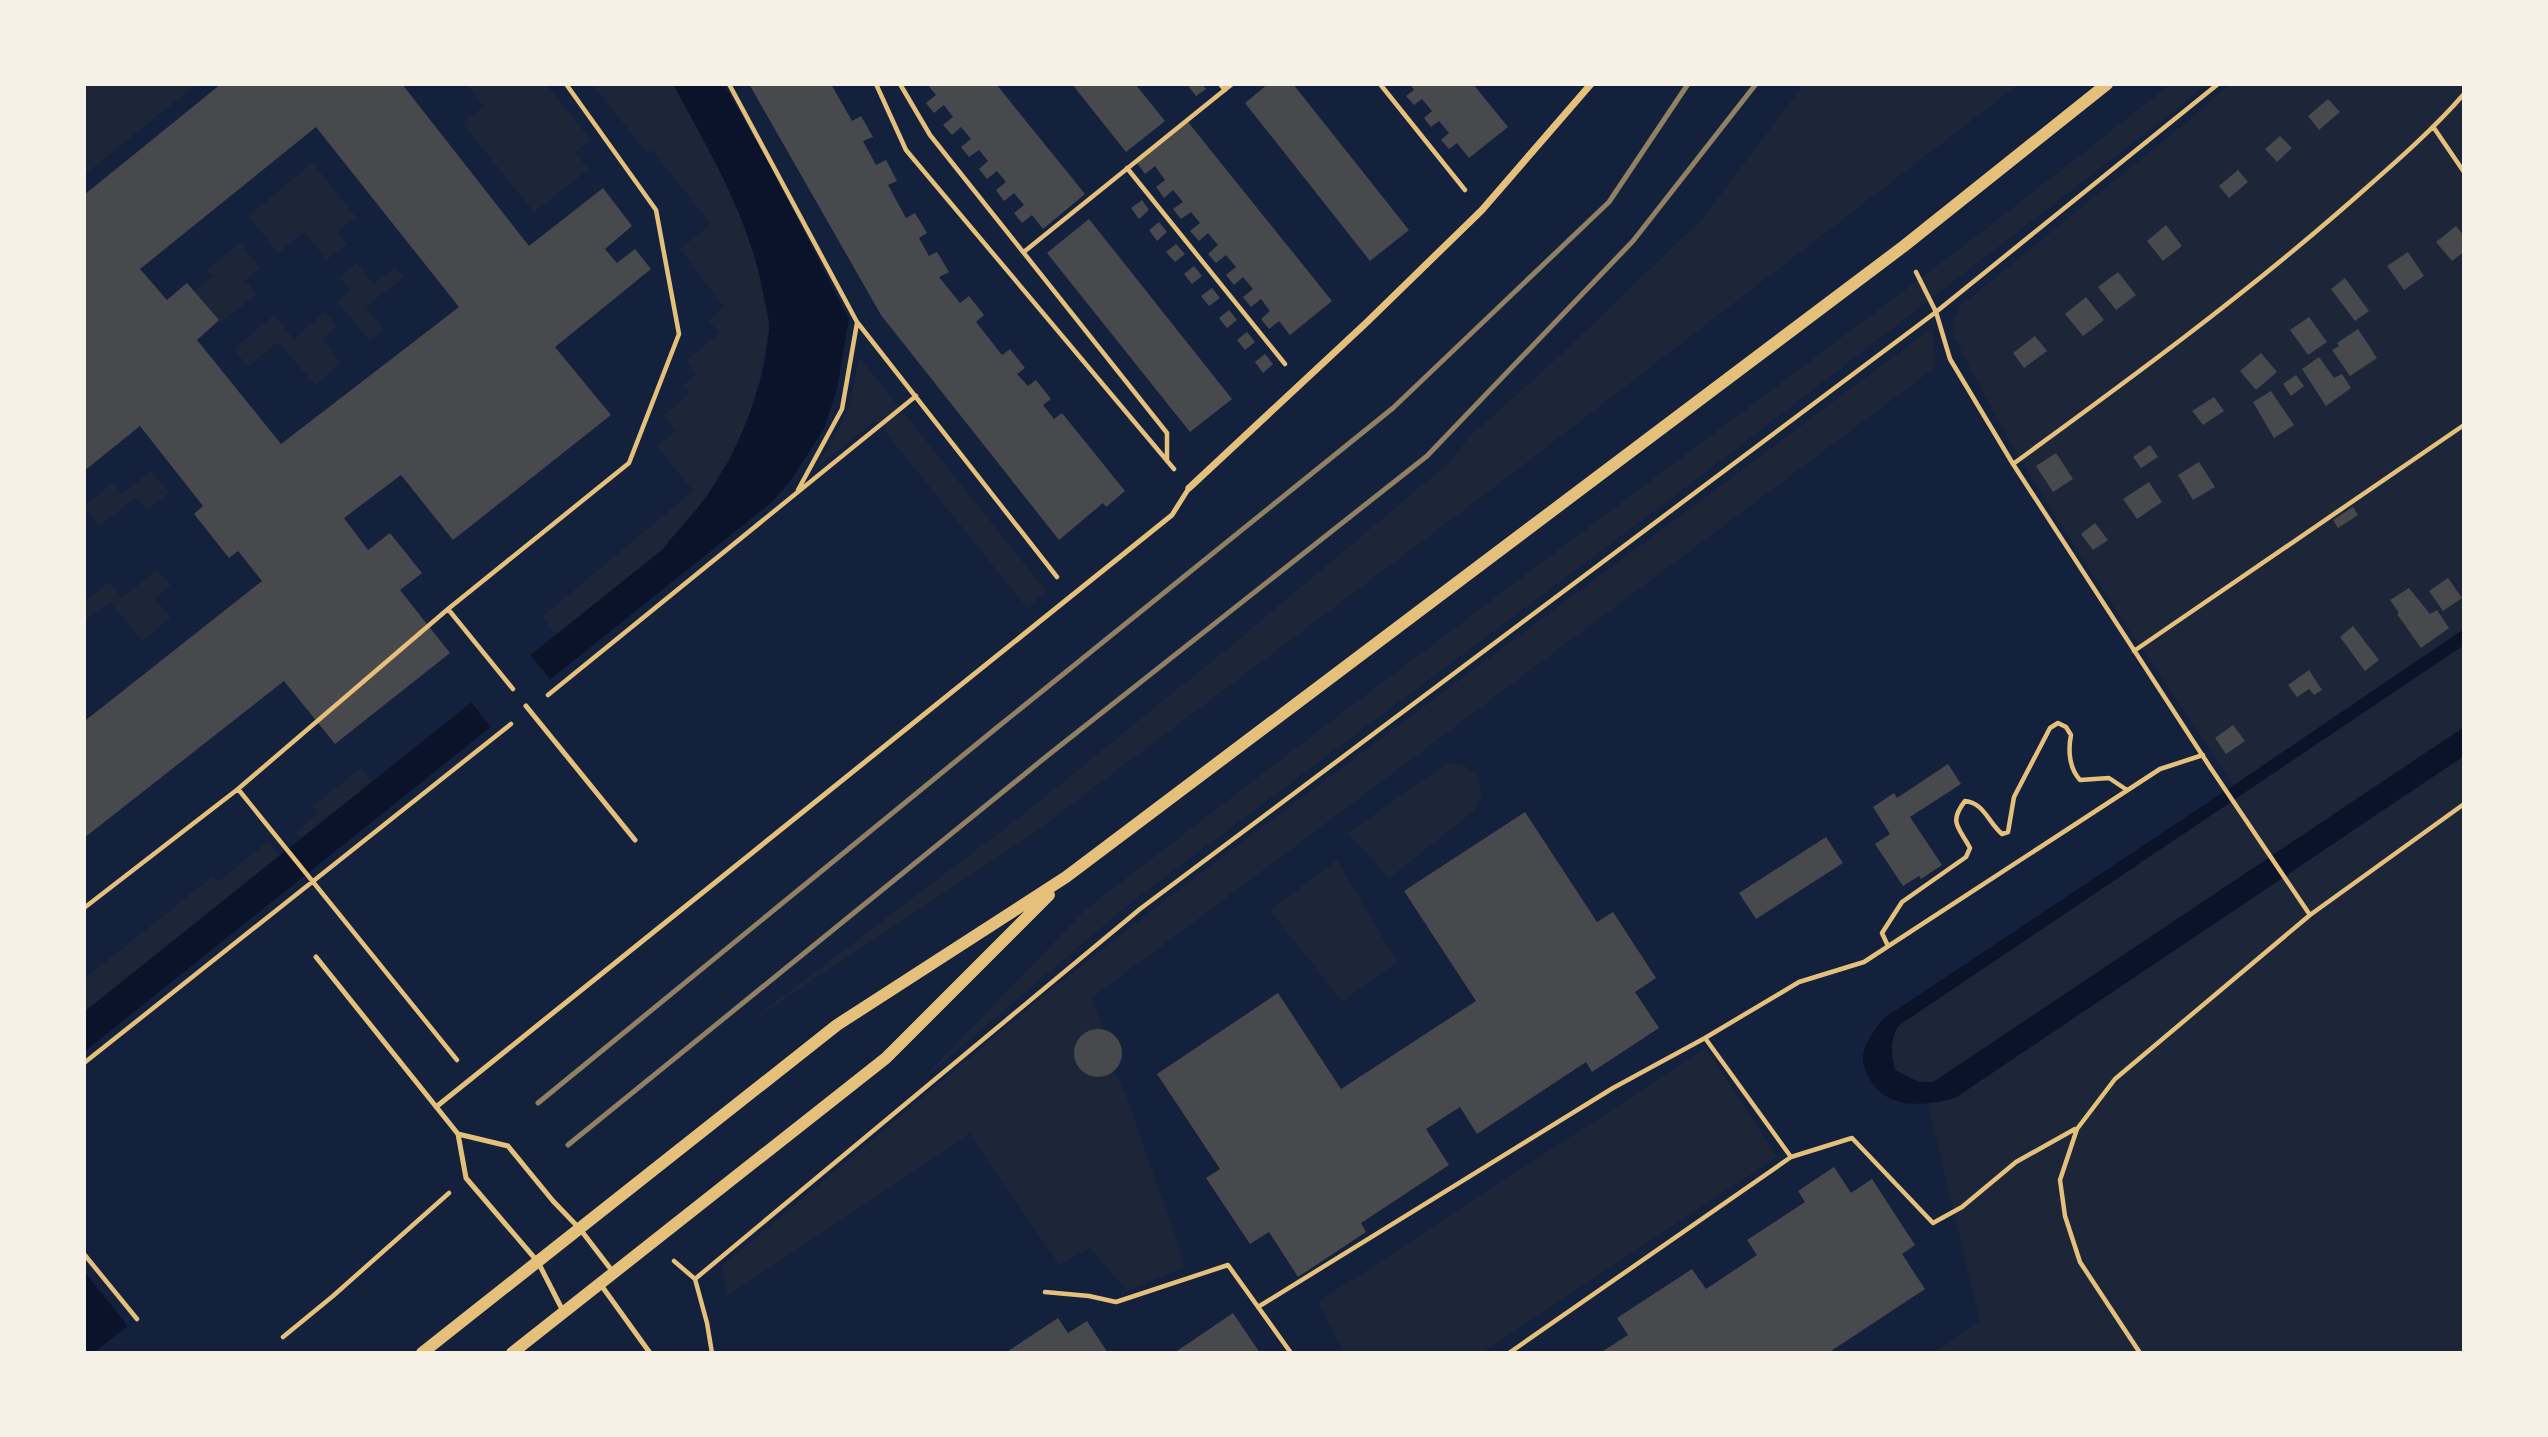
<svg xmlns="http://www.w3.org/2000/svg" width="2548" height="1437" font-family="Ubuntu,sans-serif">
<rect width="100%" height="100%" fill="#14213d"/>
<path fill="#1d2539" d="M84,84H197L84,175Z
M466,84H546L591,140L575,153L589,169L534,212L462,123L484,106Z
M592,84H673L732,193L759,264L769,327L760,378L747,421L731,456L706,497L662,550L557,635L542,617L693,491L657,446L675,431L663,415L690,394L683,385L696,374L687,360L719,333L709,321L724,307L680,249L711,224L652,150L647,153Z
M1804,84H2019L1513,473L1031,835L745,1025L1021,816L1238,640L1452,460L1469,437L1552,363L1703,218Z
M2171,84H2206L2172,113L1667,502L1130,903L919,1083L1086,909L1356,702L1974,238Z
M2230,84H2464V629L2234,785C2136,639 2032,494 1954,336L1953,324L1960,306L2189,120Z
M313,163L356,217L337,232L347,244L327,260L304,232L278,253L248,216Z
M240,243L260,268L245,280L257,294L219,324L194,291L212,276L207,269Z
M357,263L374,284L395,267L404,277L366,307L384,330L370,341L337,301L350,290L340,277Z
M325,312L337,326L322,339L341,363L315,385L278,342L248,367L234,349L274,315L294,339Z
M1932,328L1936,367L1092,998L1103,1029C1054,1026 1075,1097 1114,1071L1125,1093L1186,1267L1127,1291L1090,1248L1059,1265L970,1133L727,1296L722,1266L1054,987L1194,878Z
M859,357L1046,591L1027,608L876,420L819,465L849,409Z
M151,471L169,493L147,510L136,497L99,527L84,506L113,483L122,494Z
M157,570L171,585L155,598L171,618L142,641L110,602L84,621V602L109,582L122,598Z
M2464,645V1353H1934L1980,1321L1923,1083L1911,1080L1895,1070C1891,1053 1890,1042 1898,1026Z
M1447,763L1464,765L1477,774L1482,795L1473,812L1389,878L1348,833Z
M361,768L372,782L301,839L296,832L318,814L313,806Z
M268,841L279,856L84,1012V979L213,876L218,882Z
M1337,860L1397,962L1342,1002L1270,910Z
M1706,1048L1777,1157L1481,1353H1344L1318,1302Z"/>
<path fill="#0b132b" d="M673,84H724L773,171L849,319L837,389L824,429L791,480L771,503L84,1052V1012L662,550C676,532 693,515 706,497C739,451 765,386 769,329C770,319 766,308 764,298C751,220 710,153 673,84Z
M2464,629V645L1898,1026C1890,1042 1891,1053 1895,1070L1919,1082H1933L2464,727V756L1955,1098C1927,1106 1888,1110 1871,1081C1865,1071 1861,1062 1864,1050C1868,1038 1877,1027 1884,1018L2234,785Z
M84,1271L128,1326L93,1353H84Z"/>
<path fill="#14213d" d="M529,653L552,682L493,730L470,701Z"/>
<path fill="#48494c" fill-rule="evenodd" d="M221,84H402L529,246L603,188L632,226L605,249L617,263L635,249L651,269L555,347L611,415L453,540L401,475L344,518L368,550L390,533L422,573L400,590L450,653L335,744L284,681L84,838V717L86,720L262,581L238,551L229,558L194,514L203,506L140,426L84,471V195ZM316,127L459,307L281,444L197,340L219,320L187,283L167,300L140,269Z
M749,84H831L852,121L861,116L873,137L863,141L876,165L886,160L897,181L888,185L906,218L915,213L927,233L919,238L929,256L937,252L949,272L939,277L960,303L969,296L984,315L976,322L1002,355L1010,349L1025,368L1017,374L1028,386L1036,380L1051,399L1043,405L1054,419L1062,413L1125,491L1106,507L1103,503L1059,540L881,315Z
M927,84H996L1085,194L1043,229L1032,215L1022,223L1014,213L1024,205L1014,193L1004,201L996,190L1006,182L997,171L987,179L979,169L988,161L979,150L969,157L961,147L971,139L961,127L952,135L943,125L953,117L944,105L934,113L926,103L936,95Z
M1072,84H1135L1165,121L1126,152Z
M1193,84H1202L1206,89L1196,96L1189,87Z
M1268,84H1293L1409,230L1370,261L1245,103Z
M1410,84H1473L1508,127L1469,158L1457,143L1449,149L1441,140L1449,133L1439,121L1431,127L1424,118L1432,111L1422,99L1414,105L1406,96L1414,90Z
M2328,99L2340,112L2319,130L2308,116Z
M1188,122L1332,301L1290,335L1279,321L1269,329L1261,319L1270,311L1261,299L1251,307L1243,297L1253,289L1243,277L1234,285L1226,275L1236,267L1226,255L1216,263L1208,254L1218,245L1208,233L1199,241L1190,231L1200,223L1191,212L1181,219L1173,209L1183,202L1173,190L1164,198L1156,187L1165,180L1155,166L1145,174L1137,163Z
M2280,136L2292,148L2277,162L2265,149Z
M2238,170L2248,182L2229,198L2219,186Z
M1142,200L1149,210L1139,219L1131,208Z
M1089,219L1232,399L1190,432L1047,253Z
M1159,222L1167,232L1157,241L1149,230Z
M2166,225L2182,246L2163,261L2147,241Z
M2456,226L2464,236V252L2452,261L2436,242Z
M1176,244L1185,254L1175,262L1166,252Z
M2408,252L2424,276L2404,290L2387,266Z
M1194,266L1202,276L1192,284L1184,274Z
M2118,272L2136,295L2116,310L2098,287Z
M2345,278L2369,311L2355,321L2331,289Z
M1212,288L1220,298L1209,306L1201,296Z
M2086,297L2104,320L2083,336L2065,314Z
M1229,310L1237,320L1227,328L1219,318Z
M2309,317L2327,342L2308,355L2290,330Z
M2358,329L2377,358L2350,376L2332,350L2339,346L2337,343Z
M1247,332L1255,342L1245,350L1237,340Z
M2035,336L2047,351L2024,368L2013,353Z
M2261,353L2277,372L2256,390L2240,371Z
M1265,354L1273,364L1263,373L1255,362Z
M2319,357L2334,378L2342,374L2351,388L2326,406L2302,369Z
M2296,375L2304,386L2291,396L2283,384Z
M2271,391L2294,425L2274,438L2253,402Z
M2214,397L2224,411L2203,425L2192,411Z
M2150,445L2158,457L2141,468L2133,457Z
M2056,453L2073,479L2053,492L2036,466Z
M2199,462L2215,487L2193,500L2178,475Z
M2149,482L2162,502L2137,519L2123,499Z
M2353,507L2358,515L2338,528L2333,520Z
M2095,523L2108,540L2093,550L2081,534Z
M2448,578L2462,598L2443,611L2429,591Z
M2409,588L2430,614L2437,610L2449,628L2421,648L2397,614L2399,613L2390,600Z
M2353,626L2379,660L2365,671L2340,637Z
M2309,670L2322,690L2314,695L2309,689L2297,697L2288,685Z
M2233,725L2245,741L2226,754L2215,738Z
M1948,764L1961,784L1910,817L1942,865L1921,879L1919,876L1903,886L1875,844L1890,834L1873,807L1894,793L1897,798Z
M1525,812L1597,922L1613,912L1656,978L1635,992L1659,1028L1592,1072L1586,1062L1477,1134L1460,1107L1426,1129L1449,1165L1361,1223L1366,1232L1298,1277L1269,1232L1250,1244L1206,1178L1220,1169L1157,1074L1278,993L1341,1089L1476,1001L1404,891Z
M1826,837L1843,863L1756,919L1739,893Z
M1074 1053a24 24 0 1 1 48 0a24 24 0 1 1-48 0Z
M1834,1167L1851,1193L1872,1179L1915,1245L1902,1254L1925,1289L1828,1353H1600L1628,1335L1617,1318L1692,1269L1706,1289L1757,1255L1747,1240L1805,1202L1798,1191Z
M1233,1313L1260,1353H1174Z
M1058,1318L1068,1333L1087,1321L1108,1353H1005Z"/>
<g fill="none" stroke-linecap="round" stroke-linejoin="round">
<path stroke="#e5c07b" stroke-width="4.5" d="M729,84L857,322L1057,577
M876,84L906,150L1174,469
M900,84L930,135L1167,433V461
M1220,84L1225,90
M1380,84L1465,190
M2434,128L2464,172
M1127,168L1285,364
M1025,251L1232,84
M1916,272L1936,312L1950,359L2013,464L2210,767L2310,915
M2013,464C2127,381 2242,297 2348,204C2389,168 2429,134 2464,94
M798,490L842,409L857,323
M448,609L238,789L457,1060
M2134,651L2464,425
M513,689L448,609L629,463L679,334L656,210L566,84
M548,695L916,396
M84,908L238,789
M1888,946L1882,933L1902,902L1966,857L1970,848C1959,827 1948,823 1965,801C1984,803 1988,822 2002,834L2008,832L2014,797L2050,728L2058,723L2066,727L2071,735C2068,750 2069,768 2080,780L2109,778L2127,790
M84,1063L511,724
M1791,1157L1852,1138L1933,1223L1962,1207L2016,1162L2075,1129
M84,1254L137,1319
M674,1261L695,1279L707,1323L712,1353
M695,1279L1140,909L1936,312L2218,84
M1045,1292L1089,1296L1116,1302L1228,1265L1291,1353
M1258,1307L1613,1088L1705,1038L1799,982L1864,962L2160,769L2203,755
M283,1337L333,1296L449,1193
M1509,1353L1791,1157L1705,1038
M2140,1353L2080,1262L2065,1216L2060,1180L2077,1129L2115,1079L2310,915L2464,804"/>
<path stroke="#e5c07b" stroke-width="5" d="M526,706L635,840
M316,957L458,1134L466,1178L538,1262L563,1311
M436,1107L1172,515L1189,488
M458,1134L508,1146L553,1201L580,1229L613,1272
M601,1285L650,1353"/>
<path stroke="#e5c07b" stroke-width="7" d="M1189,488L1366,323L1482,210L1591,84"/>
<path stroke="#e5c07b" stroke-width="12" d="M422,1353L837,1025L1066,877L1904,246L2107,84
M512,1353L886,1058L1049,895"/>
<path stroke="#918062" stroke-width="5" d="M538,1103L994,730L1393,408L1609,202L1688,84
M568,1145L1047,756L1427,456L1633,241L1756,84"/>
</g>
<rect width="2548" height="1437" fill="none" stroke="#f6f1e7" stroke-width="172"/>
</svg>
